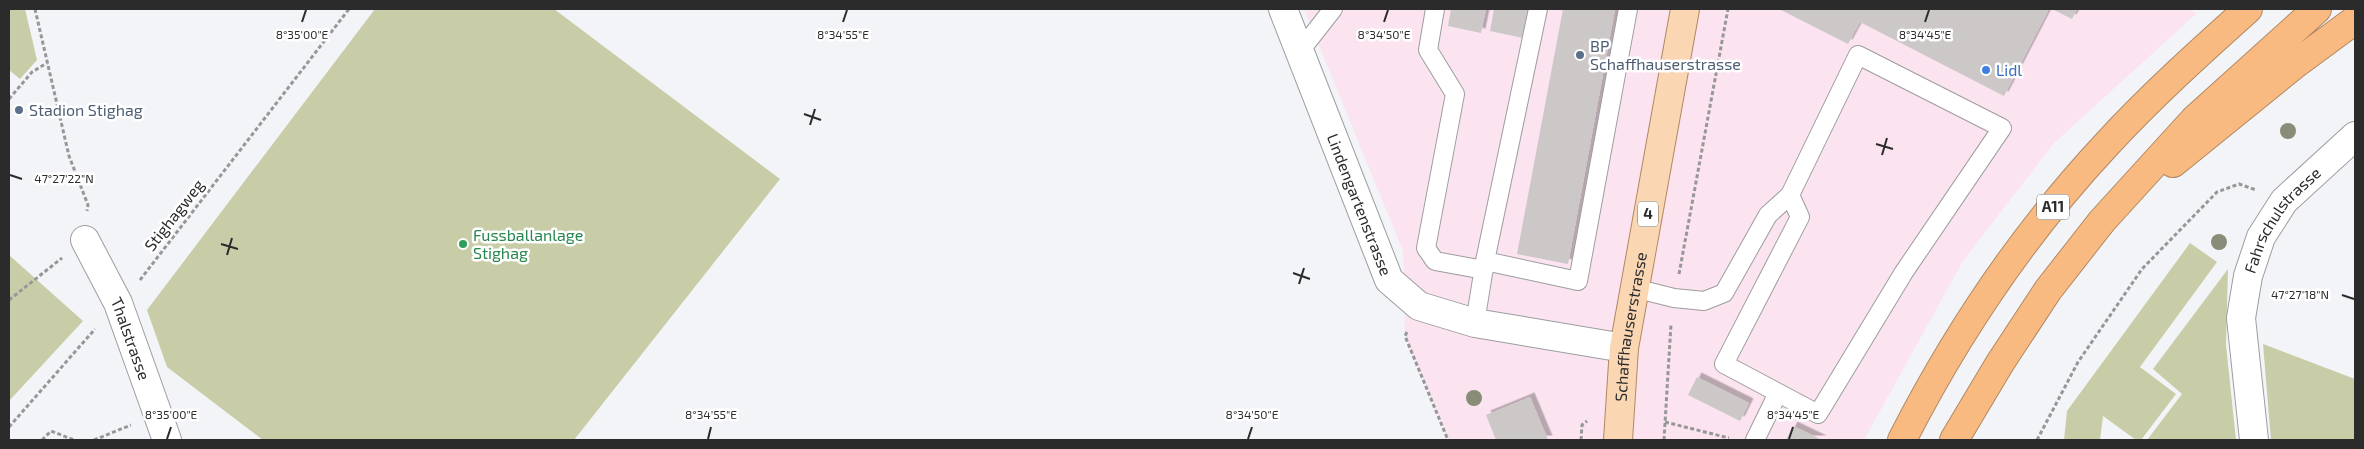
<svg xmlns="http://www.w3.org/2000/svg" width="2364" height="449" font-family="'Exo 2',sans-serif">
<defs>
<filter id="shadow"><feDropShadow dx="4.5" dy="-4.5" stdDeviation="0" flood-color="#0004"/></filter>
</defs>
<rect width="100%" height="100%" fill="#f3f4f7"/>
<path fill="#fbe3ef" d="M1304,9H2188L2197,13L2054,143L1963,261L1864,440H1448L1405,336L1403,251Z"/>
<path fill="#c8cda8" d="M9,9H25L37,60L20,79L9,70Z
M375,9H554L780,179L574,440H263L167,367L147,310Z
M2190,243L2217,262L2140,367L2176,394L2141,440H2136L2103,416L2100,440H2064L2067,411Z
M9,255L83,321L9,401Z
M2228,269L2226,345L2236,440H2147L2182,394L2153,369Z
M2263,344L2355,379V440H2271Z"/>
<path fill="#cbc8c7" filter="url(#shadow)" d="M1451,9H1486L1481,33L1448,26Z
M1494,9H1529L1523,38L1490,31Z
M1563,9H1615L1568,264L1517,254Z
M1779,9H2049L2004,96L1860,22L1848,44Z
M2052,9H2077L2072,19Z
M1697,377L1749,403L1740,421L1688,395Z
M1530,397L1548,440H1496L1486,415Z
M1793,426L1822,440H1786Z"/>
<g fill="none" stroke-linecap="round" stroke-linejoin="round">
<g stroke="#9c9d9f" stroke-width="20">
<path id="lane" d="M1435,9L1428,50L1455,94L1426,248L1435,261L1484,270
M1300,51L1333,9
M1858,55L2002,128L1904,272L1818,414L1724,364L1800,217L1790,195Z
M1485,261L1578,281L1628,9
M1634,288L1674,298L1704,301L1724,293L1768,215L1790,195
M1475,323L1485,261L1538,9
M1755,440L1778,393"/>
</g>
<g stroke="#9c9d9f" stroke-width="30">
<g id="street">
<path id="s1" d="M1283,9L1389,280L1419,306L1475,323L1624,348"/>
<path id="s2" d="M85,240L118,303L167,440"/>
<path id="s3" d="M2254,440L2241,318L2248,276L2261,237L2284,201L2355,136"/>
</g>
</g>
<g stroke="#b08863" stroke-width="30">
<g id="primary">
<path id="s4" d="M1618,440L1624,348L1685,9"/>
</g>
</g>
<g stroke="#b08863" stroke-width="30">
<path id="highway" d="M2173,163L2294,65L2355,20
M1902,440C1956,334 2024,233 2106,145C2150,97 2199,53 2248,9
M1954,440L2000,363L2048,290L2102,221L2194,120L2317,9"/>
</g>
<path stroke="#969799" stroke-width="3" stroke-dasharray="4 2.5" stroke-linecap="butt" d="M35,9L69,156L88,205L87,211
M9,99L32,72L47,63
M1679,274L1728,9
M140,280L349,9
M9,300L62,258
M1407,332L1405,336L1448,440
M1665,422L1729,438
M9,427L95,329
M42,440L51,431L74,440
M94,440L131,425
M1581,440L1582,425L1587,421
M1664,440L1671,324
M2037,440L2078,362L2142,269L2217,192L2239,184L2256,190"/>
<use href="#lane" stroke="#fff" stroke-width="18"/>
<use href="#street" stroke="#fff" stroke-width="28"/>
<use href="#primary" stroke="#fbd6b3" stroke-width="28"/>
<use href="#highway" stroke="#f8ba80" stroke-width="28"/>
</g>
<g fill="#898c76">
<circle cx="2288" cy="131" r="8"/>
<circle cx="2219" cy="242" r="8"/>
<circle cx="1474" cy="398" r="8"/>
</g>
<path fill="none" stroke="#2b2b2c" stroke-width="2" d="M302,22L306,10M843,22L847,10M1384,22L1388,10M1925,22L1929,10M804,114L821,120M810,125L815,109M1876,144L1893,149M1882,155L1887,138M10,175L22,179M221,244L238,249M227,255L232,238M1293,273L1310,279M1299,284L1304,268M2342,295L2354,299M167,439L171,427M708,439L711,427M1248,439L1252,427M1789,439L1793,427"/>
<g fill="#5c6f8a" stroke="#fff" stroke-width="2">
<circle cx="1580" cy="55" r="5"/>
<circle cx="19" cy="110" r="5"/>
</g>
<circle fill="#3f7fe0" stroke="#fff" stroke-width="2" cx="1986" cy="70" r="5"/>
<circle fill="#2e9e5b" stroke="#fff" stroke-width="2" cx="463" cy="244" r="5"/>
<g text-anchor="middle" stroke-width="5" stroke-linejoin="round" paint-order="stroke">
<g fill="#fff" stroke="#6b6b6b" stroke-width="1">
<rect x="2037" y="194.5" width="32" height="25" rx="4"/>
<rect x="1638" y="201.5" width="20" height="25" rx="4"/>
</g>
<g font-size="15" font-weight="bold" fill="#2b2b2c">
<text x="2053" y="212">A11</text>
<text x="1648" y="219">4</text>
</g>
<g font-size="16" fill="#4e5e75" stroke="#fff" text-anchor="start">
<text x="1590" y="52">BP<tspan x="1590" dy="18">Schaffhauserstrasse</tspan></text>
<text x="29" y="116">Stadion Stighag</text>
</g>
<g font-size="16" fill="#366cbe" stroke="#fff" text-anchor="start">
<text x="1996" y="76">Lidl</text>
</g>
<g font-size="16" fill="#2b2b2c" stroke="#fff">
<text dy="6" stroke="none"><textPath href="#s1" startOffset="210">Lindengartenstrasse</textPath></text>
<text transform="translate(174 215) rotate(-52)" y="6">Stighagweg</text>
<text dy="6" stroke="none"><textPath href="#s3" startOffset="232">Fahrschulstrasse</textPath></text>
<text dy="6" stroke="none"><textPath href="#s4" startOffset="114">Schaffhauserstrasse</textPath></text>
<text dy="6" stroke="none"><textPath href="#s2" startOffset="109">Thalstrasse</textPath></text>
</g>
<g font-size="16" fill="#27864d" stroke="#fff" text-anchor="start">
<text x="473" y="241">Fussballanlage<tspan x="473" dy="18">Stighag</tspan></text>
</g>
</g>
<g font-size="12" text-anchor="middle" fill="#2b2b2c" stroke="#fff" stroke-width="5" stroke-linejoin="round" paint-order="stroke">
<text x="302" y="39">8°35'00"E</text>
<text x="843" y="39">8°34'55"E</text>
<text x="1384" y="39">8°34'50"E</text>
<text x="1925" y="39">8°34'45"E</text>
<text x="64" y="183">47°27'22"N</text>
<text x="2300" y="299">47°27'18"N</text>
<text x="171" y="419">8°35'00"E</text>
<text x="711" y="419">8°34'55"E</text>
<text x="1252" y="419">8°34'50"E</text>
<text x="1793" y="419">8°34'45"E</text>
</g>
<rect width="2364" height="449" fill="none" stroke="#2b2b2c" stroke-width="20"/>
</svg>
